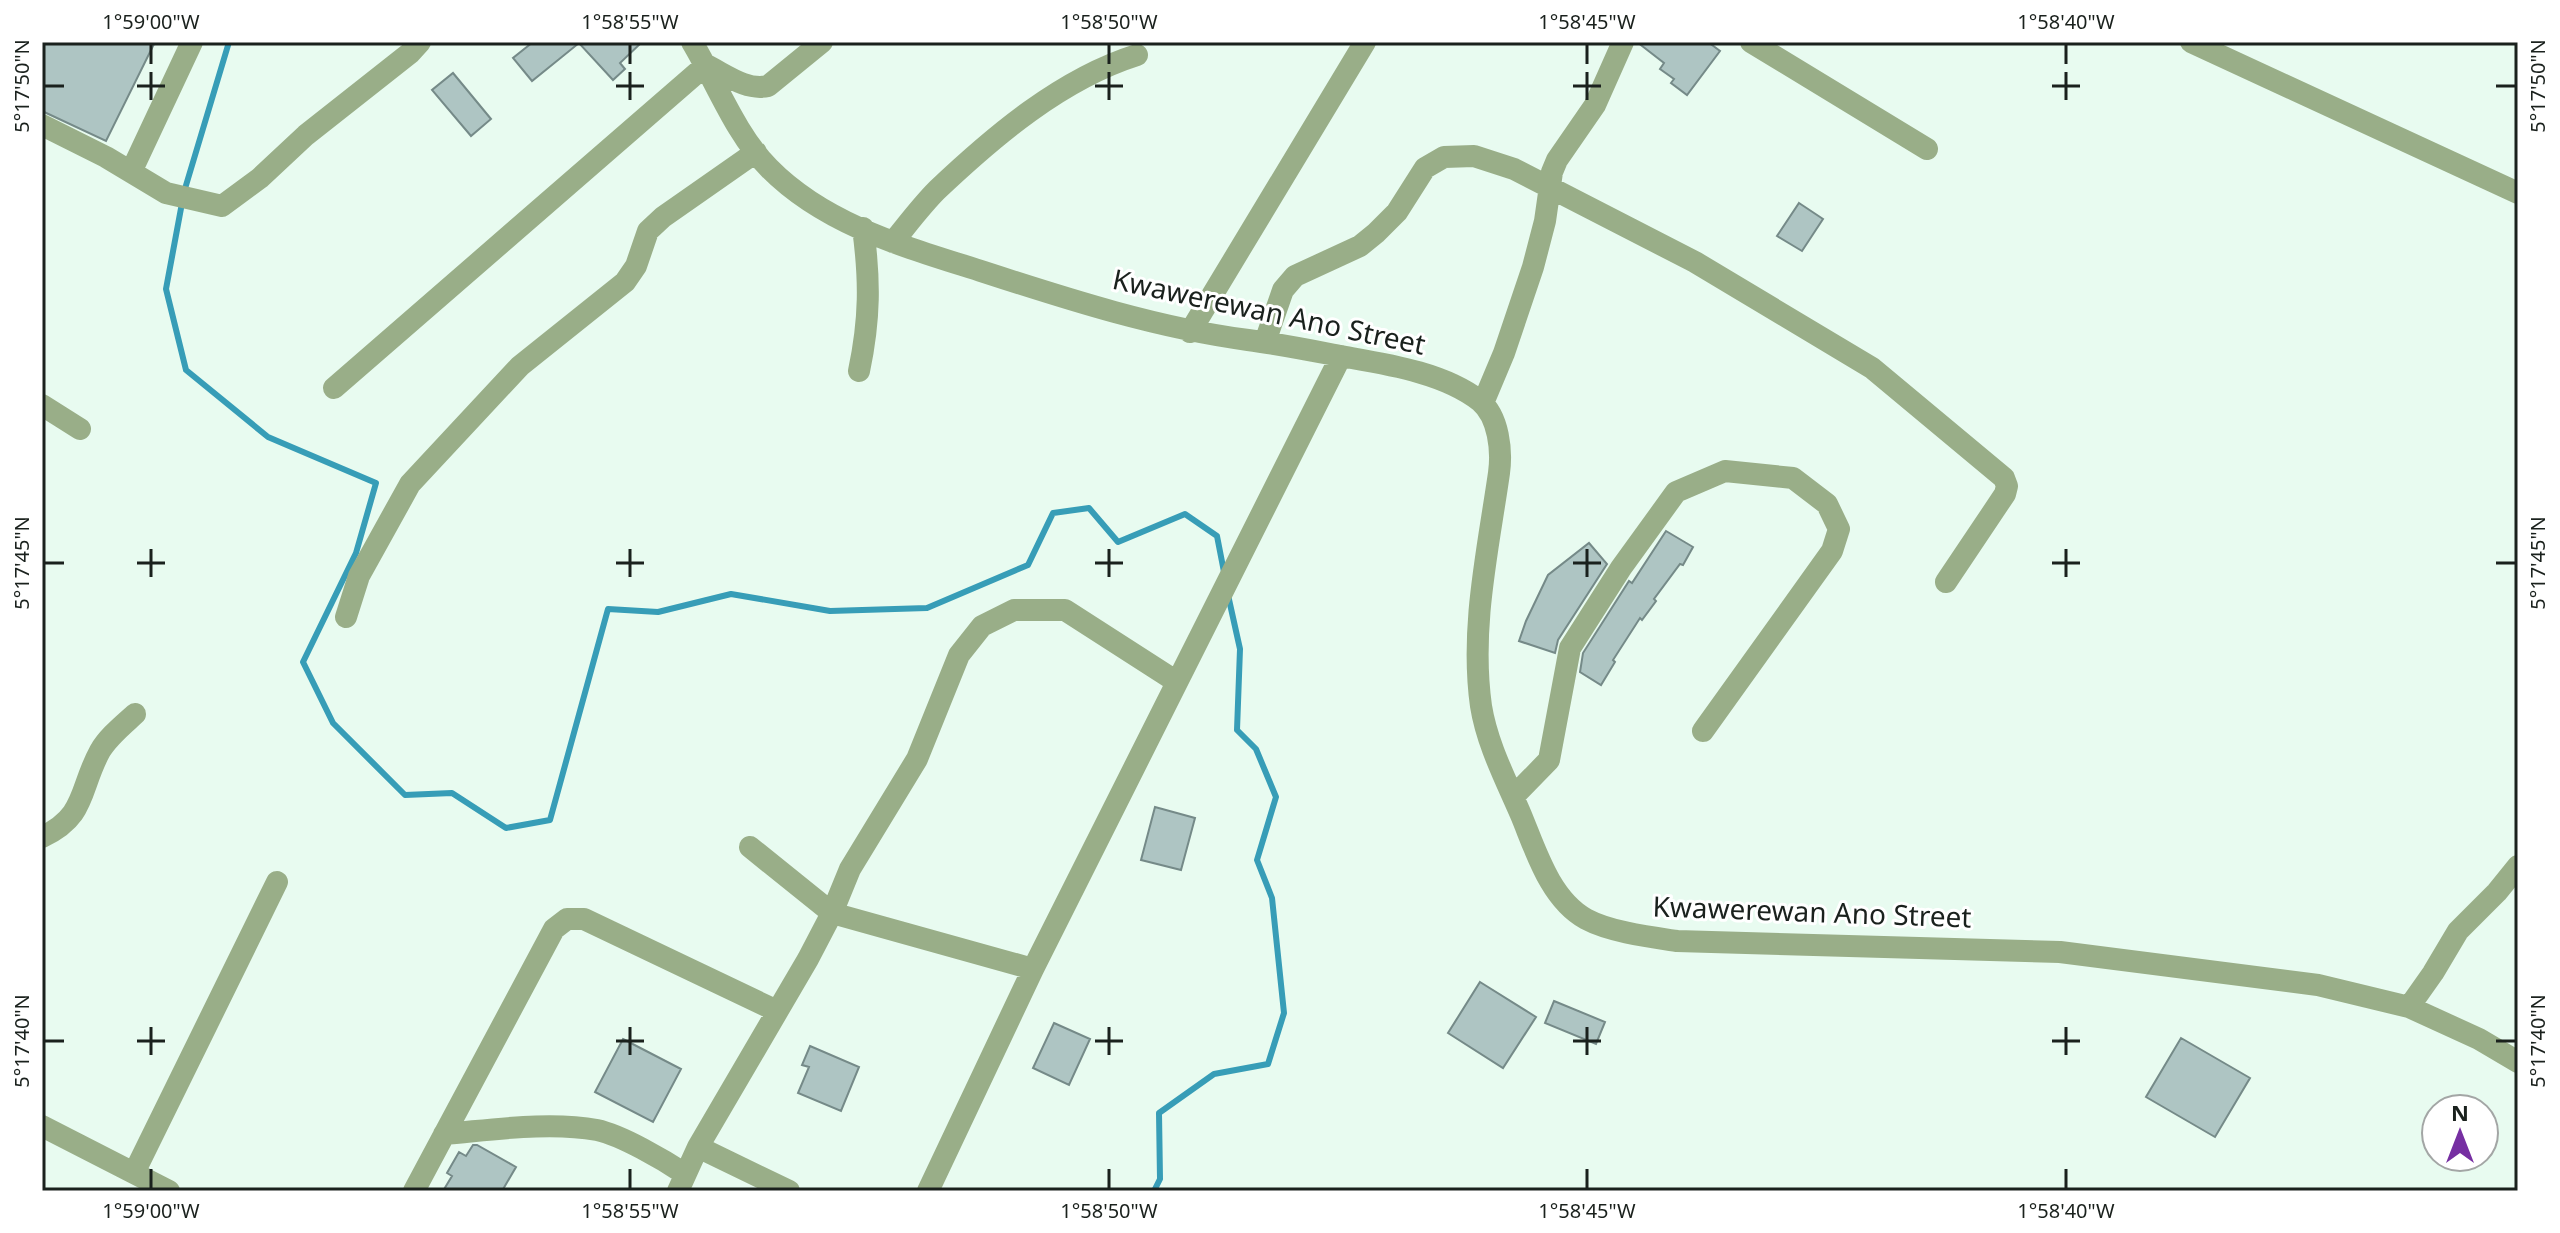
<svg xmlns="http://www.w3.org/2000/svg" width="2560" height="1233" font-family="'Noto Sans',sans-serif">
<rect width="100%" height="100%" fill="#e8fbf0"/>
<g fill="none" stroke-linecap="round" stroke-linejoin="round">
<path stroke="#379db7" stroke-width="6" d="M184,192L229,42
M182,203L166,289L186,370L268,437L376,483L356,553L303,662L333,723L405,795L452,793L506,828L550,820L608,609L658,612L731,594L830,611L927,608L1028,565L1053,513L1089,508L1118,542L1185,514L1217,536L1224,572
M1154,1191L1160,1179L1159,1113L1214,1074L1268,1064L1284,1013L1272,898L1257,860L1276,797L1256,749L1237,730L1240,649L1228,595"/>
</g>
<path fill="#aec5c3" stroke="#758a88" stroke-width="2" d="M42,42H155L106,141L42,111Z
M533,42H642L620,63L625,69L613,80L579,43L532,81L513,58Z
M1637,42H1708L1720,51L1687,95L1671,83L1674,79L1660,69L1664,63Z
M453,73L491,119L471,136L432,90Z
M1799,203L1823,219L1802,251L1777,236Z
M1666,531L1693,547L1683,565L1680,564L1654,599L1656,601L1642,620L1640,618L1613,660L1615,662L1601,685L1580,672L1583,653L1629,581L1632,583Z
M1589,543L1607,564L1558,640L1555,653L1519,641L1526,621L1548,575Z
M1155,807L1195,818L1181,870L1141,860Z
M1480,982L1536,1017L1503,1068L1448,1033Z
M1554,1001L1605,1022L1596,1044L1545,1023Z
M1054,1023L1090,1039L1069,1085L1033,1068Z
M2181,1038L2250,1078L2215,1137L2146,1097Z
M623,1039L681,1069L653,1122L595,1092Z
M810,1046L859,1067L841,1111L798,1093L809,1067L802,1065Z
M473,1145H477L516,1167L502,1191H443L452,1176L447,1173L459,1152L466,1156Z"/>
<g fill="none" stroke-linecap="round" stroke-linejoin="round">
<path stroke="#99ae88" stroke-width="22" d="M692,42C716,82 736,135 769,168C826,226 909,248 984,272C1070,300 1158,328 1248,340C1279,344 1309,350 1340,356C1385,364 1443,372 1480,401C1499,417 1502,451 1499,473C1488,550 1470,628 1481,706C1487,744 1506,780 1521,815C1536,851 1550,899 1586,919C1610,932 1650,937 1677,941L2060,952L2318,985L2409,1007L2479,1039L2518,1062
M1751,42L1927,149
M2191,42L2518,193
M42,125L106,157L166,193L222,206L260,178L306,135L410,53L420,42
M131,172L192,42
M893,242C907,225 921,206 937,190C994,136 1061,79 1137,55
M1190,332L1365,42
M1265,342L1283,290L1295,276L1360,246L1376,233L1397,212L1425,168L1444,157L1474,156L1514,169L1695,262L1872,368L2004,478L2007,486L2005,494L1946,582
M859,371C870,319 870,280 863,228
M334,388L706,65C725,74 746,91 768,86L822,42
M1483,403L1504,353L1533,267L1545,221L1552,172L1557,160L1595,105L1623,42
M42,405L80,429
M346,617L359,576L410,484L520,366L625,282L636,266L648,231L663,217L756,152
M1513,797L1549,760L1570,648L1621,568L1676,492L1725,471L1793,478L1827,504L1839,529L1832,551L1703,731
M42,837C87,816 79,789 100,751C108,737 123,725 135,714
M750,847L832,913L1033,969
M2409,1007L2433,973L2458,931L2497,892L2518,866
M42,1126L169,1191
M444,1134C492,1130 549,1121 597,1130C621,1135 664,1160 685,1174
M698,1147L789,1191
M134,1173L277,882
M414,1191L554,929L567,919H584L777,1011
M678,1191L698,1147L808,959L832,913L850,869L917,759L959,655L982,626L1014,610H1065L1177,682
M928,1191L1033,969L1341,356"/>
</g>
<path fill="none" stroke="#1a211d" stroke-width="3" d="M151,44V64M630,44V64M1109,44V64M1587,44V64M2066,44V64M151,72V100M630,72V100M1109,72V100M1587,72V100M2066,72V100M44,86H64M137,86H165M616,86H644M1095,86H1123M1573,86H1601M2052,86H2080M2496,86H2516M151,549V577M630,549V577M1109,549V577M1587,549V577M2066,549V577M44,563H64M137,563H165M616,563H644M1095,563H1123M1573,563H1601M2052,563H2080M2496,563H2516M151,1027V1055M630,1027V1055M1109,1027V1055M1587,1027V1055M2066,1027V1055M44,1041H64M137,1041H165M616,1041H644M1095,1041H1123M1573,1041H1601M2052,1041H2080M2496,1041H2516M151,1169V1189M630,1169V1189M1109,1169V1189M1587,1169V1189M2066,1169V1189"/>
<g text-anchor="middle" stroke-width="6" stroke-linejoin="round" paint-order="stroke">
<g font-size="28" fill="#1a211d" stroke="#fff">
<text transform="translate(1269 312) rotate(12)" y="10">Kwawerewan Ano Street</text>
<text transform="translate(1812 912) rotate(2)" y="10">Kwawerewan Ano Street</text>
</g>
</g>
<rect width="2560" height="1233" fill="none" stroke="#ffffff" stroke-width="88"/>
<g transform="translate(2460 1133)"><circle r="38" fill="#ffffff" stroke="#a3a6a5" stroke-width="2"/>
<path d="M0-6L14 30L0 20L-14 30Z" fill="#762fa2"/>
<text y="-12" font-size="22" font-weight="bold" text-anchor="middle" fill="#1a211d">N</text>
</g>
<rect x="44" y="44" width="2472" height="1145" fill="none" stroke="#1a211d" stroke-width="3"/>
<g font-size="20" text-anchor="middle" fill="#1a211d">
<text x="151" y="29">1°59'00"W</text>
<text x="630" y="29">1°58'55"W</text>
<text x="1109" y="29">1°58'50"W</text>
<text x="1587" y="29">1°58'45"W</text>
<text x="2066" y="29">1°58'40"W</text>
<text transform="translate(22 86) rotate(-90)" y="7">5°17'50"N</text>
<text transform="translate(2538 86) rotate(-90)" y="7">5°17'50"N</text>
<text transform="translate(22 563) rotate(-90)" y="7">5°17'45"N</text>
<text transform="translate(2538 563) rotate(-90)" y="7">5°17'45"N</text>
<text transform="translate(22 1041) rotate(-90)" y="7">5°17'40"N</text>
<text transform="translate(2538 1041) rotate(-90)" y="7">5°17'40"N</text>
<text x="151" y="1218">1°59'00"W</text>
<text x="630" y="1218">1°58'55"W</text>
<text x="1109" y="1218">1°58'50"W</text>
<text x="1587" y="1218">1°58'45"W</text>
<text x="2066" y="1218">1°58'40"W</text>
</g>
</svg>
